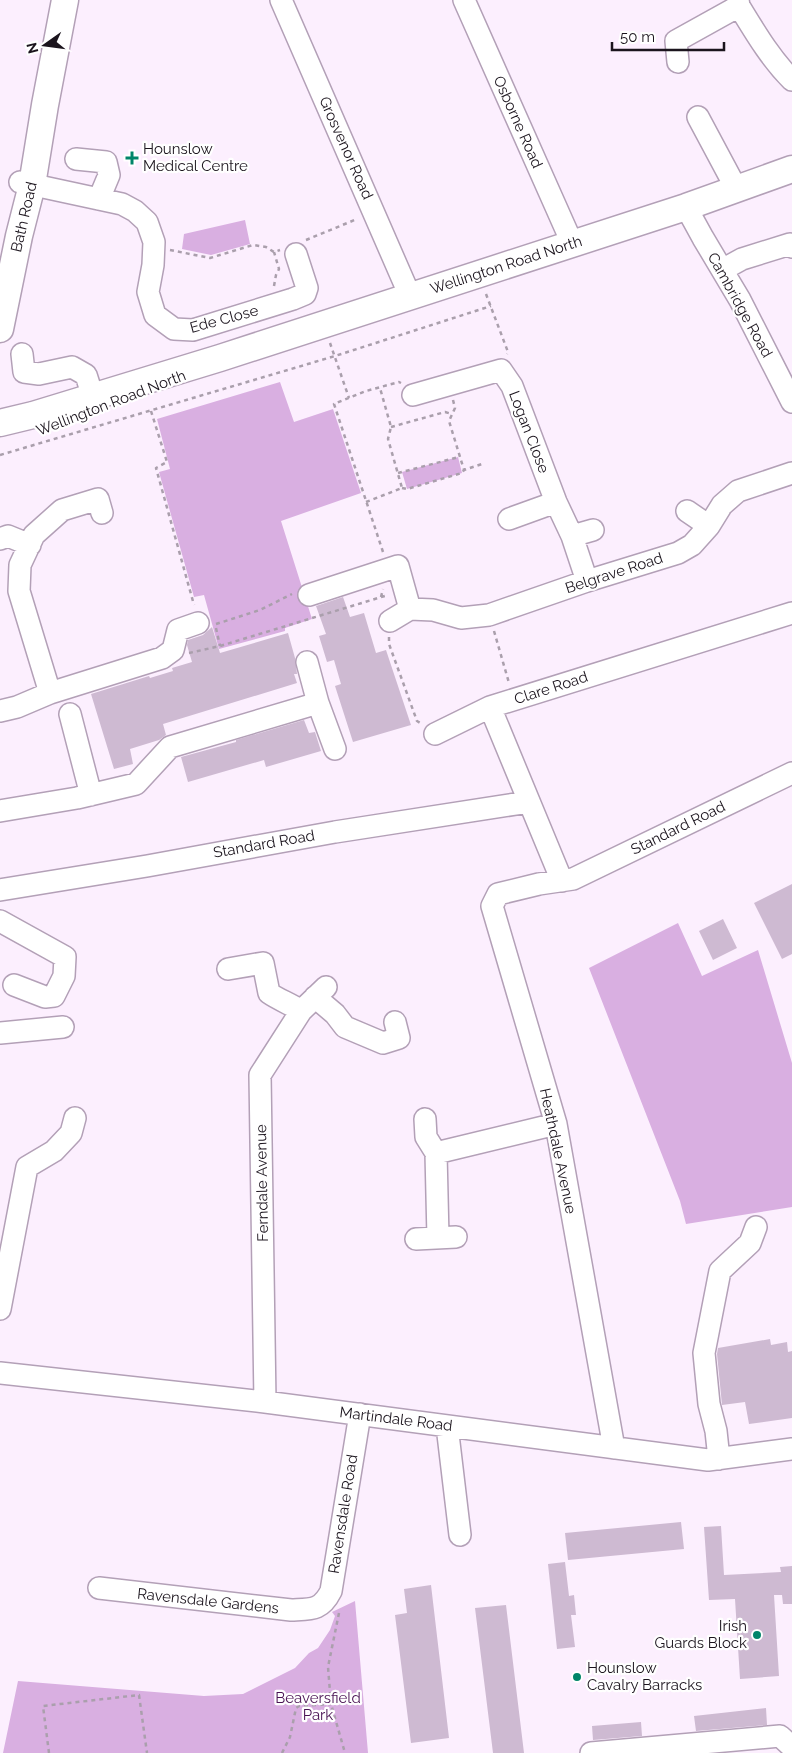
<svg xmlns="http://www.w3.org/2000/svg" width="792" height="1753" font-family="Raleway,sans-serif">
<rect width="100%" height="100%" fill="#fceffe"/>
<path fill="#d9afe1" d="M245,220L250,244L211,255L182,249L184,234Z
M280,382L294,422L333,409L361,493L281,521L312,619L285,628V631L219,649L204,595L194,597L159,472L170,469L157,419Z
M458,457L462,473L407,489L402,472Z
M678,923L702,976L758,950L792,1063V1207L686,1224L680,1201L589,968Z
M355,1601L368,1753H3L18,1681L204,1696L243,1694L295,1668L309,1653L318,1648L330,1630L335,1616L332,1612Z"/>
<path fill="#cebad2" d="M343,597L350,617L364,613L376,653L386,650L411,725L353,742L335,686L341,684L334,660L327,662L319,636L326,634L316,606Z
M212,627L220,653L288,633L295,658L297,674H294L297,683L163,724L166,735L159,740L130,749L133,764L114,769L91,694L149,676L150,678L173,671L172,668L192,662L187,645L188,640L203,635Z
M304,720L309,733L315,732L321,751L266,767L264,760L188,782L181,757L236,742V740Z
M792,884V954L782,959L754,903Z
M723,919L737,948L713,960L699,931Z
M770,1339L771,1345L787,1342L788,1352L792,1351V1418L749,1424L745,1402L722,1405L717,1354L718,1348Z
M681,1522L684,1549L568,1560L565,1533Z
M721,1526L724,1575L781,1572L780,1567L792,1566V1604H783L782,1595H774L779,1676L740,1679L735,1599L709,1600L704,1527Z
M565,1562L569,1596L574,1595L576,1615H571L575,1647L557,1649L548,1564Z
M431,1585L449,1738L411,1743L395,1615L407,1613L404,1589Z
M506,1605L524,1753H493L475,1608Z
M766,1708L767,1725L696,1731L694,1716Z
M641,1722L642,1736L593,1740L592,1726Z"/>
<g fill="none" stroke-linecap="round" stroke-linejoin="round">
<g stroke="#b3a0b7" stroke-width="24">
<path id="minor" d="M281,0L410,296
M464,0L572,243
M738,0L739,6C755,32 770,58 792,80
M678,62L676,41L739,6
M698,117L737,190
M76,159L106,162L109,175L99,199
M20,182L122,204L135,211L147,222L154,242L153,265L148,292L155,315L174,329L193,330L293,299L305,294L307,288L296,254
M686,207L703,238L740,300L792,402
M722,270L742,259L790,244L792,247
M22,354L24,372L39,374L72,367L86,375L93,397
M413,395L501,370L512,386L556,502L572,536L587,581
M687,511L709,526
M509,519L556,502
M572,536L593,530
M0,539L8,536L30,545
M309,595L398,566L410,609
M390,621L410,609L433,610L461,618L489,615L587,581L678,553L692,545L709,526L722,505L738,491L792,473
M307,662L318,703L335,749
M50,693L19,591L20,565L34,535L62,510L98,499L102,513
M0,711L17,707L50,693L162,658L173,650L178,630L198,623
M70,714L91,795
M435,734L490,707
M0,811L77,798L136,784L170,747L318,703
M562,881L490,707L792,613
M0,890L147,866L335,832L529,802
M0,921L65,957L64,976L54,996L45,997L14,985
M228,969L263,963L269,993C279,1000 291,1004 301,1011
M315,997L335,1014L345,1027L383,1043L399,1038L395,1022
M0,1033L63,1027
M425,1119L426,1137L436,1153
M438,1238L436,1153L556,1124
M416,1239L456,1237
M0,1309L27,1167L54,1151L71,1133L75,1118
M0,1373L265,1402L708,1460L792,1449
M265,1402L260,1075L301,1011L326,987
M447,1426L460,1535
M614,1448L556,1124L492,906L498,894L539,884L573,879L792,773
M719,1459L716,1431L709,1404L704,1353L720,1271L750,1243L756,1227
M99,1588L291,1610C311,1609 321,1611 331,1591L360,1414
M591,1753L780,1736L792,1747"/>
</g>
<g stroke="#b3a0b7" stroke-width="29">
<path id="major" d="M0,329L19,236L32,185L45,105L65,0
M0,423L33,415L220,358L686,207L792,169"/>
</g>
<path stroke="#aa9fac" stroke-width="2.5" stroke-dasharray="4 4" stroke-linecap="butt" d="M306,240L357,219
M170,250L210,258L253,245L266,247L274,252L280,250
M274,286L276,275L279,269L274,252
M486,294L508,352L507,354
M330,343L349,398
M453,400L455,408L449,421L464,470L485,463
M151,411L167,462L156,468L194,605
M391,427L445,412L452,414
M0,455L335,356L491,306
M398,473L459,457
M402,488L407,489L462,473L464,470
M366,502L402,488L388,439L391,427L380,388
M383,552L334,404L366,391L399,382L401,383
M381,597L383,589
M216,624L260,610L292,594
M216,628L220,646
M494,631L509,683
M389,637V644L417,721L422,724
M189,653L220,646L388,595
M339,1613L328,1667L331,1704L345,1753
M49,1753L43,1706L139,1695L147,1753
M282,1753L290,1737L296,1708L299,1706L331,1704"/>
<use href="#minor" stroke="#fff" stroke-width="21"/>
<use href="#major" stroke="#fff" stroke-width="26"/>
</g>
<g fill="#008569" stroke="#fff" stroke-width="2">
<path d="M129.5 150.5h5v5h5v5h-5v5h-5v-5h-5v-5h5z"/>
<circle cx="757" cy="1635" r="5"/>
<circle cx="577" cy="1677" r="5"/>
</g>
<g text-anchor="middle" stroke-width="4.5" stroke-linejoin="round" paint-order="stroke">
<g font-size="15" fill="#1b141d" stroke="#fff">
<text transform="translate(518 122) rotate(66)" y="5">Osborne Road</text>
<text transform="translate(346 148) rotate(66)" y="5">Grosvenor Road</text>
<text transform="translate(24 217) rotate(-77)" y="5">Bath Road</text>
<text transform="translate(506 265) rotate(-18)" y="5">Wellington Road North</text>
<text transform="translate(740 305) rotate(61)" y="5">Cambridge Road</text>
<text transform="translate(224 319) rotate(-15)" y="5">Ede Close</text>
<text transform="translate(111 403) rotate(-21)" y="5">Wellington Road North</text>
<text transform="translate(529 432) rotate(69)" y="5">Logan Close</text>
<text transform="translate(614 573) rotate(-18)" y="5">Belgrave Road</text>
<text transform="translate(551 688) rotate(-18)" y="5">Clare Road</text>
<text transform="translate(678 828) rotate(-26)" y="5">Standard Road</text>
<text transform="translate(264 844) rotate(-10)" y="5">Standard Road</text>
<text transform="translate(558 1151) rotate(78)" y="5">Heathdale Avenue</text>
<text transform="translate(262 1183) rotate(-91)" y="5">Ferndale Avenue</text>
<text transform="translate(396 1419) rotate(7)" y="5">Martindale Road</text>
<text transform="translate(343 1514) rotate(-81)" y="5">Ravensdale Road</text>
<text transform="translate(208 1601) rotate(6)" y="5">Ravensdale Gardens</text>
</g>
<g font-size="15" fill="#1b141d" stroke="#fff" text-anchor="start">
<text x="143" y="154">Hounslow<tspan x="143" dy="17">Medical Centre</tspan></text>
<text x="747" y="1631" text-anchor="end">Irish<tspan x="747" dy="17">Guards Block</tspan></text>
<text x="587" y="1673">Hounslow<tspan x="587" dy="17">Cavalry Barracks</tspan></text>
</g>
<g font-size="15" fill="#491253" stroke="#fff">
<text x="318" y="1703">Beaversfield<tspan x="318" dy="17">Park</tspan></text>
</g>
</g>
<g transform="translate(45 45) rotate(256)" stroke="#ffffff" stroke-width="4" paint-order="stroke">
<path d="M0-4L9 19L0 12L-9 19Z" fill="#1b141d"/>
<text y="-8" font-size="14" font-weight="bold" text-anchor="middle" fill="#1b141d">N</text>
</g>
<path d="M612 42v8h112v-8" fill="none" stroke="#1b141d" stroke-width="2.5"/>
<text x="620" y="42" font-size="15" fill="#1b141d" stroke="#ffffff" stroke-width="4" paint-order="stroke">50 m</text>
</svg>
